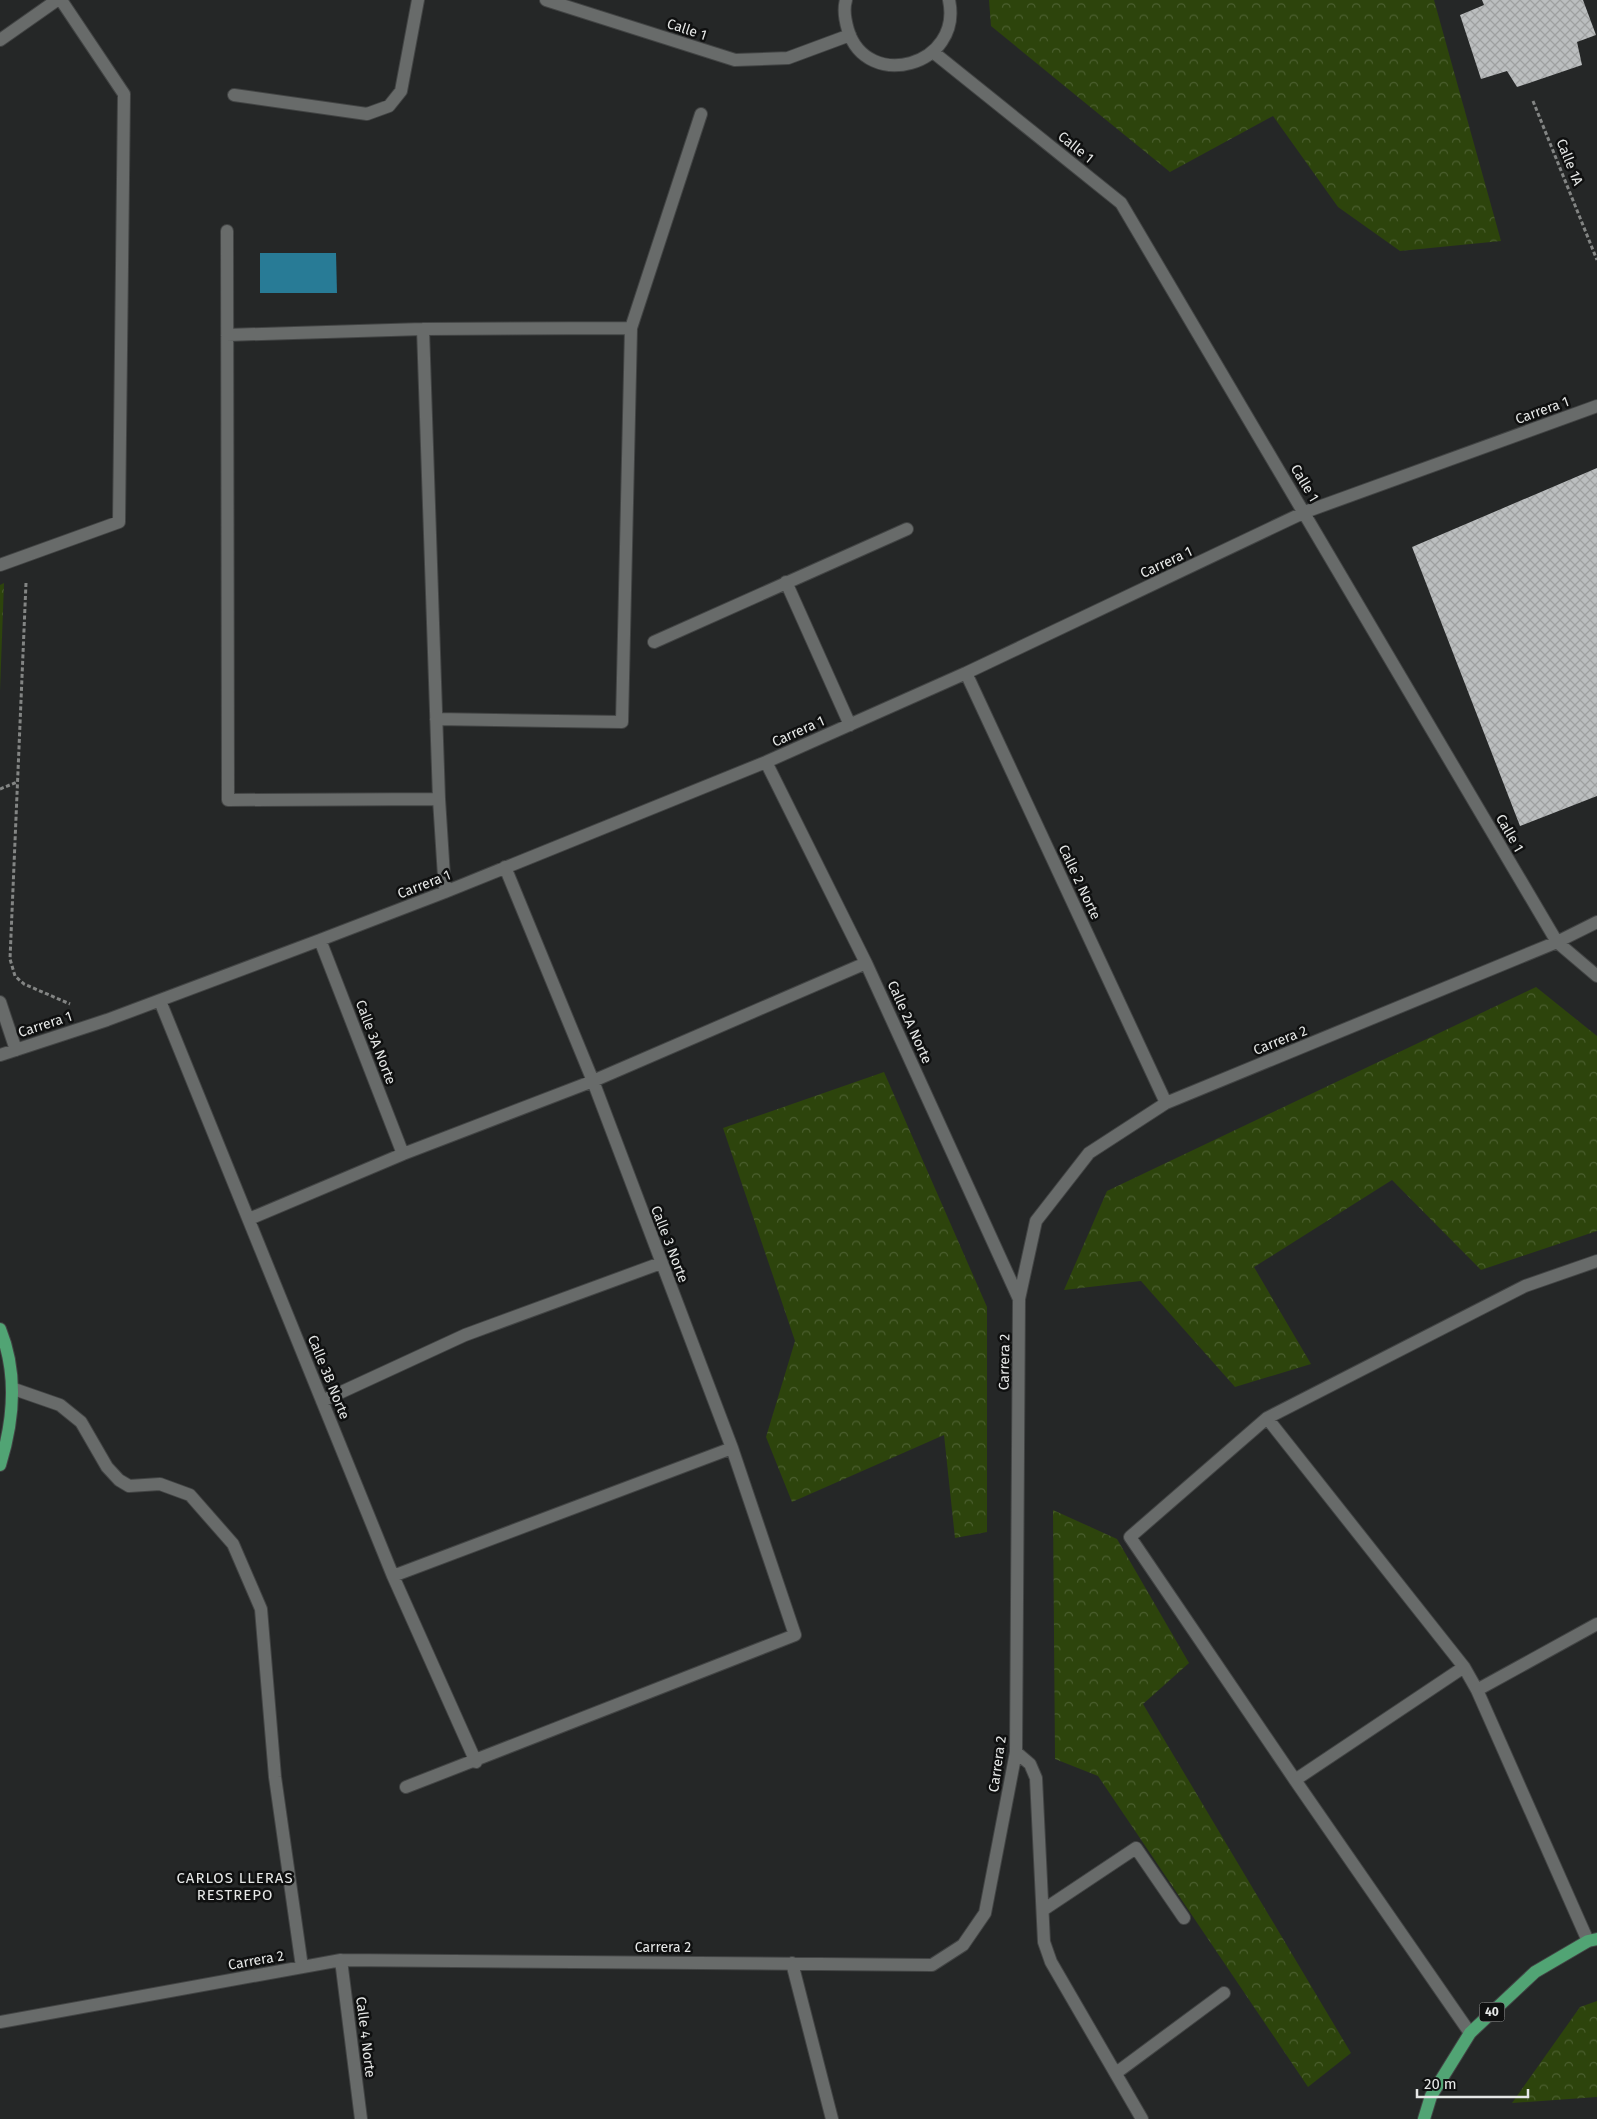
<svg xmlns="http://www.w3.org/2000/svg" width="1597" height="2119" font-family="'Fira Sans',sans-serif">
<defs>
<pattern id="forest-crowns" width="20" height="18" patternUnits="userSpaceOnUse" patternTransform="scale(1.25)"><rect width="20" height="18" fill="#2d440c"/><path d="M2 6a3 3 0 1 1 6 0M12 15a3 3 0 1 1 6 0" fill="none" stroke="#4b5f2f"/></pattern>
<pattern id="building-cross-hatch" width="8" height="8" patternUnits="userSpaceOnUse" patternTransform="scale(1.25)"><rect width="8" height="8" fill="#bbbebf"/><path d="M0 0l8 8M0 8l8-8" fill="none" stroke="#9ea0a0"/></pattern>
</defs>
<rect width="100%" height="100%" fill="#252727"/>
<path fill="url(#forest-crowns)" d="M989,0H1434L1501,241L1400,251L1338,207L1273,116L1170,172L991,26Z
M4,583L0,691V585Z
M1536,987L1597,1036V1231L1481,1270L1392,1180L1254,1267L1311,1364L1235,1387L1141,1281L1064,1290L1107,1191Z
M884,1072L987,1307V1532L955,1538L944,1435L792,1502L766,1437L795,1341L723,1128Z
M1053,1510L1117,1539L1189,1663L1143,1704L1351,2053L1308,2087L1098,1776L1055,1759Z
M1597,2001V2097L1512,2103L1580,2007Z"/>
<path fill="#287b96" d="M260,253H336L337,293H260Z"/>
<path fill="url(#building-cross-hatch)" d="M1482,0H1583L1596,35L1577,42L1582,65L1517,87L1507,71L1481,79L1460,15L1484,5Z
M1597,468V796L1520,826L1412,547Z"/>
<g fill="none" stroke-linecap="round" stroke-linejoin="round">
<g stroke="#424444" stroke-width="14">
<path id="minor" d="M546,0L735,60L788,58L850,35
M846,0C843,10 845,20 848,30C867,92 963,66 949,0
M0,40L57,0
M933,52L1121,203L1557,942L1597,976
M234,95L367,114L389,106L401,91L418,0
M227,231L228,800L439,799
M423,329L439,799L445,892
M227,335L423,329L631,328
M0,565L119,522L124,94L61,0
M786,582L850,725
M654,642L907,529
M966,673L1166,1103
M436,719L622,722L631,328L701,114
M766,762L866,963L1019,1299
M320,940L403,1154
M160,1001L393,1576L476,1762
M0,1002L16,1050
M0,1055L107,1020L320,940L445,892L766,762L966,673L1305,512L1597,406
M249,1219L403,1154L593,1081L866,963
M14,1389L60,1405L81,1422L107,1467L119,1480L129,1486L160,1484L190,1495L233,1544L261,1609L275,1777L302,1967
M322,1401L465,1335L661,1263
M1267,1418L1464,1667L1477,1690L1588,1941
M393,1576L732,1448
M1477,1690L1597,1624
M1016,1752L1030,1764L1036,1778L1044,1942L1051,1962L1142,2119
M1295,1780L1464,1667
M406,1787L795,1635L732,1448L593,1081L505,867
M1043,1910L1136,1848L1184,1918
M341,1960L361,2119
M792,1963L832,2119
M0,2022L341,1960L932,1965L963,1945L985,1913L1016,1752L1019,1299L1036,1221L1089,1153L1166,1103L1557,942L1597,922
M1470,2033L1295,1780L1130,1537L1267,1418L1525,1286L1597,1261
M1116,2073L1224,1993"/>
</g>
<g stroke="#424444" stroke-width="14">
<path id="major" d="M0,1329C18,1373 14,1420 0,1465
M1424,2119L1431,2096L1470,2033L1535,1972L1588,1941L1597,1939"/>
</g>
<path stroke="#838584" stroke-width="3" stroke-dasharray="4 2.5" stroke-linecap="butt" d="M1533,101L1597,260
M26,583L10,959L15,976L24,984L70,1004
M0,789L17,782"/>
<use href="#minor" stroke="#686b6a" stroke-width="12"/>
<use href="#major" stroke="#51a474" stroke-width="12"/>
</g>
<g text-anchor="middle" stroke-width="5" stroke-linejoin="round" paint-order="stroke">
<rect fill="#0f1010" stroke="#a6a7a6" stroke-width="1" x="1479.5" y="2002.5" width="25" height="19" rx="4"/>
<g font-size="12" font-weight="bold" fill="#e6e8e7">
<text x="1492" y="2016">40</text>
</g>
<g font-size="14" fill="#e6e8e7" stroke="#0f1010">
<text transform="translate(687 29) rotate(18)" y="5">Calle 1</text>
<text transform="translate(1076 147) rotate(39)" y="5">Calle 1</text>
<text transform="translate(1570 162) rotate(68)" y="5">Calle 1A</text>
<text transform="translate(1542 410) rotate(-20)" y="5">Carrera 1</text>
<text transform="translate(1305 483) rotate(59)" y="5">Calle 1</text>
<text transform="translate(1166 562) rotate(-25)" y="5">Carrera 1</text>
<text transform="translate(798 731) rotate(-24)" y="5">Carrera 1</text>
<text transform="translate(1510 833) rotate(60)" y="5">Calle 1</text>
<text transform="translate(1080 882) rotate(65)" y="5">Calle 2 Norte</text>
<text transform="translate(424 884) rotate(-21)" y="5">Carrera 1</text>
<text transform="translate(910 1022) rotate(66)" y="5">Calle 2A Norte</text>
<text transform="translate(45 1024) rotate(-18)" y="5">Carrera 1</text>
<text transform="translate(1280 1040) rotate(-22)" y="5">Carrera 2</text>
<text transform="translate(376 1042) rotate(69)" y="5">Calle 3A Norte</text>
<text transform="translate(670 1244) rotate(69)" y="5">Calle 3 Norte</text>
<text transform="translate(1004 1362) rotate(-89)" y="5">Carrera 2</text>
<text transform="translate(329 1377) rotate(68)" y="5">Calle 3B Norte</text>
<text transform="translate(997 1764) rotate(-82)" y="5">Carrera 2</text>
<text x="663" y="1952">Carrera 2</text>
<text transform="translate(256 1960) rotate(-10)" y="5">Carrera 2</text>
<text transform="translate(366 2037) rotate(83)" y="5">Calle 4 Norte</text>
</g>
<g font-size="15" letter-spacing="1" fill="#e6e8e7" stroke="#0f1010">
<text x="235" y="1883">CARLOS LLERAS<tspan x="235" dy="17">RESTREPO</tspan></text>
</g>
</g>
<path d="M1417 2089v8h111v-8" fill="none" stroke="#e6e8e7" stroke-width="2.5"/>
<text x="1424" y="2089" font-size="15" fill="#e6e8e7" stroke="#0f1010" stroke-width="4" paint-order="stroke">20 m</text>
</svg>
